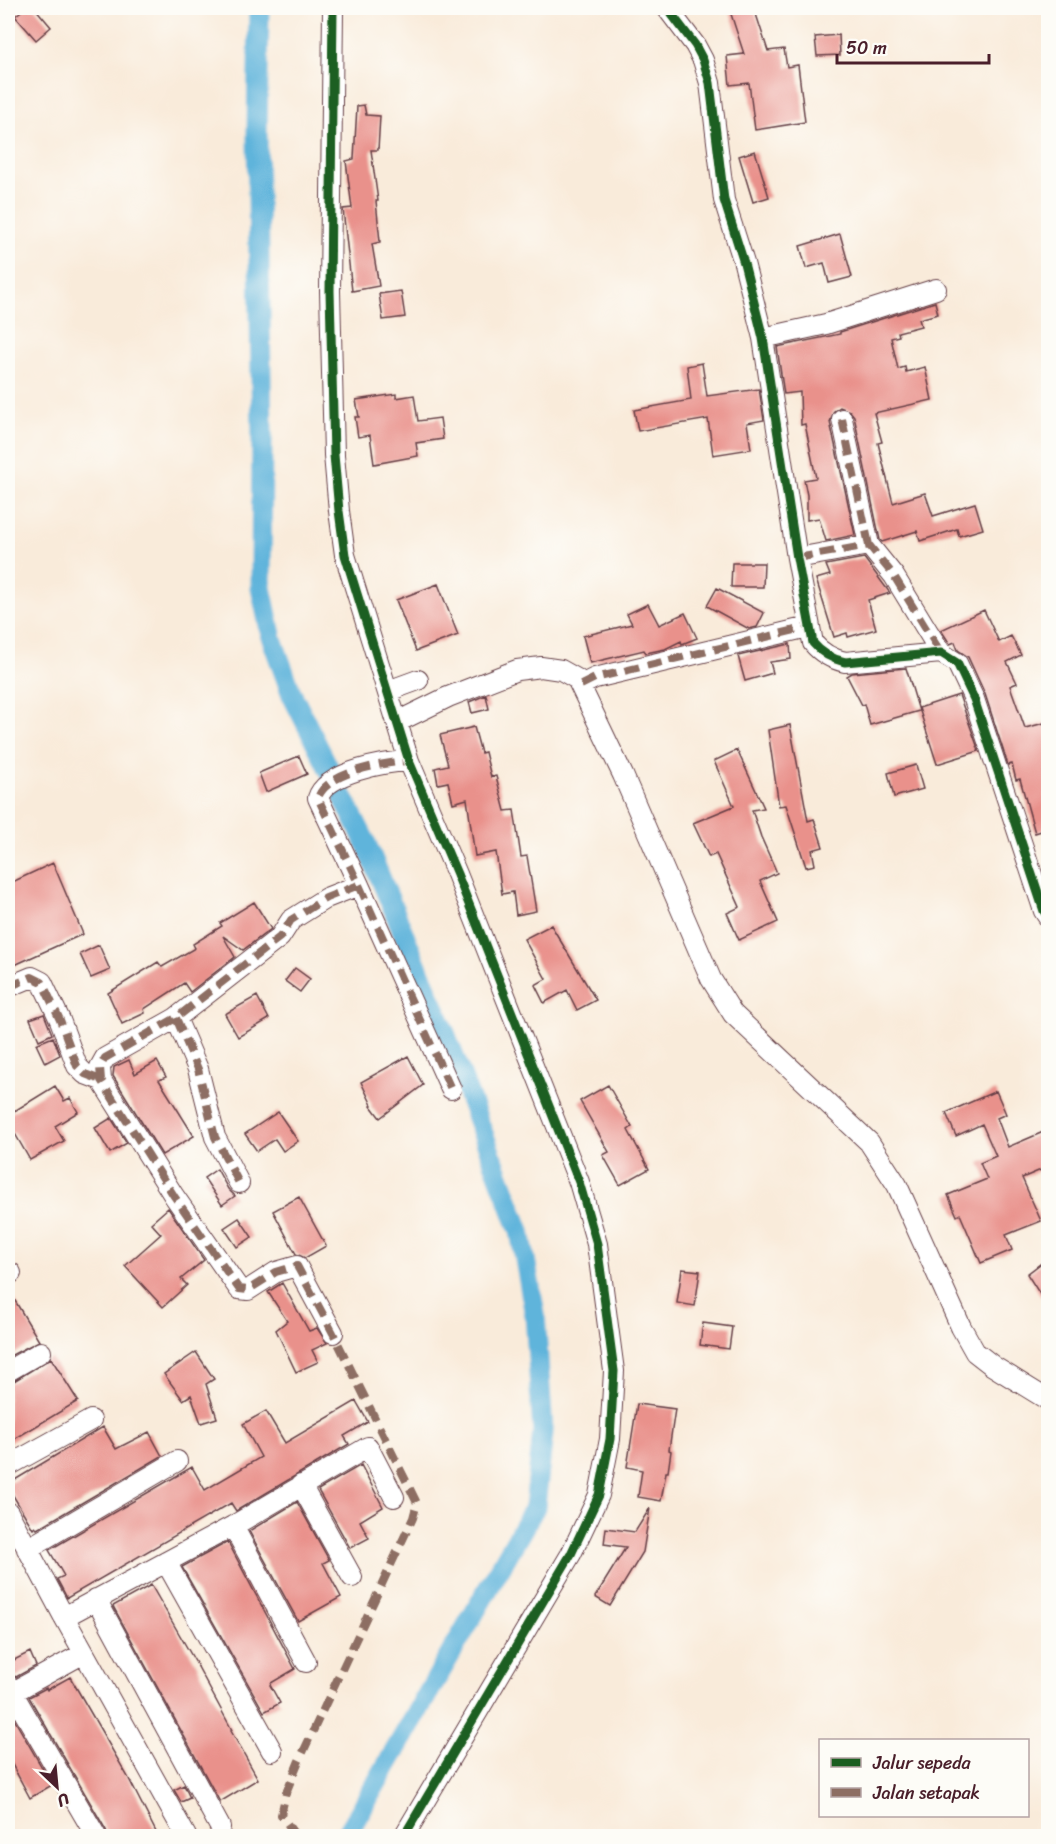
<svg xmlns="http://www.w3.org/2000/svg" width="1056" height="1844" font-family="Sriracha,sans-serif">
<rect width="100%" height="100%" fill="#fdfcf7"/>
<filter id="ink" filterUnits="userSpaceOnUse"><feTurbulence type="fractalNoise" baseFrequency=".0167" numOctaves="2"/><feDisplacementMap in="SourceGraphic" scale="12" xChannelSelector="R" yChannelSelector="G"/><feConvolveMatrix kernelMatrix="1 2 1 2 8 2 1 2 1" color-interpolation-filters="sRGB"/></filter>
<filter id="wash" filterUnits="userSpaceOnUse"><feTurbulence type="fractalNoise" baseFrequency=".008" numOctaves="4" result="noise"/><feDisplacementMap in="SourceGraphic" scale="24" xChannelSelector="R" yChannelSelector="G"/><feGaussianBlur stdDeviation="1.35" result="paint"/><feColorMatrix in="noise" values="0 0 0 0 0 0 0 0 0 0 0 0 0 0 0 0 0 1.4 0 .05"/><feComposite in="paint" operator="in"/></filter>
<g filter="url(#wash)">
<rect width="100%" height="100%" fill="#f9ebda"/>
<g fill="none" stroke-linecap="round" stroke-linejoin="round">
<path stroke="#5eb4db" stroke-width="21" d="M259,8L257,134L262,434L261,588L272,639L292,695L365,841L445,1033L520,1231L535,1315L543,1432L535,1507L346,1836"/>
</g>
<g id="blocks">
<path fill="#e9918b" d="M25,8H35L51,27L36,40L15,16Z
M729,8H754L768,51L784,49L787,67L798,65L805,122L755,130L749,83L730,85L727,56L744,54Z
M839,35L840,55L817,56L815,37Z
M364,105L366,115L380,116L378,150H371L378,201H376L380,242L372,244L379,286L352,291L343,209L352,208L346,161L354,159L357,106Z
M755,151L769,197L753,202L739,156Z
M840,234L852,277L829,283L824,263L806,268L800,246Z
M401,291L405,317L383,320L379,294Z
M935,302L938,314L919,319L921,326L898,332L899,336L891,338L898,369L905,367L906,372L925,367L932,400L874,413L882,442L878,443L893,503L925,493L933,516L975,503L983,529L959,536L957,529L920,541L917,531L882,542L880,540L854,416L850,411L840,407L834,411L830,422L855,535L826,541L819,518L807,520V495L804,480L816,478L805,424L801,425L800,392L784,394L777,347L840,334V332Z
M702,363L707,396L759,389L764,420L747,423L751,449L713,455L708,419L638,431L634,410L691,400L687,366Z
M396,394V398L414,395L418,421L440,418L443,439L416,443L418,456L374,464L370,435L358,437L355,417H359L356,400Z
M864,558L890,593L868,600L876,629L848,637L847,633L834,637L816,579L830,575L826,565Z
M732,563H764L763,587H731Z
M438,584L458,635L416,651L396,600Z
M717,588L764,613L757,627L749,629L707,606Z
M648,604L659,625L685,613L697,638L682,644L681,641L665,649L646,653L644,650L590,663L583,636L632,624L627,614Z
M984,610L999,642L1011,636L1021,655L1007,662L1017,683L1010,686L1025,728L1048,722V829L1035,833L1020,779L1016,780L1012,764L1008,765L985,694L968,657L958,650L955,642L950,644L941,630Z
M790,644L791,659L770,662L773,673L745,681L738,656Z
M906,668L919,711L870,725L864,704L862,705L847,676L852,673Z
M486,695L489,709L472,713L469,702Z
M959,695L979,751L937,764L919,708Z
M790,725L808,821L814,819L823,847L812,850L815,865L806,867L786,805L779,806L768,730Z
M474,727L481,753L485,752L491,777L496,776L505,811L514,810L521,857L527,856L536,911L516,915L513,892L502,894L496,852L475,856L467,799L453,803L448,782L438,784L435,768L448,765L440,735Z
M737,750L764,808L752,810L761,837L777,873L760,881L778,922L739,940L727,913L740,907L716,854L709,857L693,823L734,806L714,761Z
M299,756L307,774L266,792L259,773Z
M916,765L923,789L894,797L888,773Z
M53,863L83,934L8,968V884Z
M254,902L271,929L243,950L223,936L235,957L190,992L184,983L144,1009L145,1013L122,1024L108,993L158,962L162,967L195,948L193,944L222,926L220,923Z
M551,925L596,1000L577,1010L567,990L544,1003L535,985L546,979L524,939Z
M99,945L110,970L91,978L80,954Z
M295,968L310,979L300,992L285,981Z
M257,996L269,1019L238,1037L225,1014Z
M44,1014L52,1034L39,1040L30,1019Z
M53,1037L60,1055L45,1063L36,1044Z
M408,1056L423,1085L380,1118L371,1106L372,1105L361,1082Z
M129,1060L135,1074L157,1061L166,1077L159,1080L194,1136L162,1155L113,1076L114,1067Z
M608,1085L632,1127L628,1130L649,1169L620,1185L603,1155L609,1152L580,1101Z
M55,1086L64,1101L70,1098L78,1112L55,1126L64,1141L30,1160L14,1132L8,1136V1115Z
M996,1091L1006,1114L997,1118L1008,1147L1048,1130V1167L1022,1178L1041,1221L1006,1235L1012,1250L981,1263L960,1214L957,1216L948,1195L987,1179L980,1163L996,1156L982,1124L956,1136L946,1113Z
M278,1112L298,1141L283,1151L275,1139L257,1151L245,1134Z
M111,1118L127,1143L110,1153L95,1128Z
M217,1169L228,1189L235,1196L222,1205L204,1178Z
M299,1197L326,1246L305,1258L296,1254L273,1211Z
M168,1208L204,1260L181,1279L187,1285L163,1307L125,1266L161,1234L151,1223Z
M239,1218L252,1237L237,1247L224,1228Z
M1048,1258V1307L1027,1274Z
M682,1269L700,1271L695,1306L677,1303Z
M282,1283L309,1331L317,1328L327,1343L312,1350L318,1362L296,1372L276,1330L287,1321L268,1292Z
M8,1289L39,1341L8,1357Z
M703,1323L732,1327L729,1349L700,1345Z
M196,1352L214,1379L206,1384L217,1418L201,1423L191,1395L183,1400L164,1374Z
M51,1358L78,1401L8,1443V1383L14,1381Z
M356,1401L368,1422L344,1436L349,1444L236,1511L231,1503L67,1598L57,1579L64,1576L49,1550L192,1467L205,1490L261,1457L243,1424L266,1411L285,1443Z
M637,1404L675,1409L669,1450L671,1451L668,1472H666L661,1501L638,1497L642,1470L627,1467Z
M103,1427L116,1449L149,1432L162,1456L37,1529L35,1527L33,1529L8,1487V1484Z
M361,1465L383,1507L360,1521L369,1538L350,1548L318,1490Z
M297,1502L329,1560L323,1563L341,1597L298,1621L249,1531Z
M650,1508L643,1552L610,1606L595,1597L626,1547L604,1544L606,1528L635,1532Z
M228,1542L295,1669L271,1683L270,1685L280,1703L264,1712L182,1567Z
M151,1585L197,1665L232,1730L231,1731L258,1779L220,1802L113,1606Z
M30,1652L36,1666L16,1677L8,1673V1663Z
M70,1677L128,1777L158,1836H108L106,1830L29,1697L46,1688L47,1690Z
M14,1719L52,1785L30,1798L8,1757V1722Z
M184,1785L190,1798L181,1802L174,1790Z"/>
</g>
</g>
<g filter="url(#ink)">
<use href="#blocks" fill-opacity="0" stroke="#643e45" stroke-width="1.5"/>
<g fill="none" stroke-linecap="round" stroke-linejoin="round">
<g stroke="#643e45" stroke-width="22">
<path id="minor" d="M333,8L330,291L334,455L339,511L345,555L409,761L457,874L579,1182L597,1244L614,1371L610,1439L599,1495L571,1554L404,1836
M667,8L695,45L703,60L710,83L724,200L744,263L763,338L797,558L813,643C822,654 832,659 845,662L941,653L957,663L974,699L1044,911L1048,917
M763,338L826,324L936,289
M842,419L869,545
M797,558L869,545L894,576L941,653
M581,685L595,678L808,627
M388,691L418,680
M397,722L448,697L517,670L541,667L561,670L577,679L623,775L711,979L733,1014L869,1142L897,1185L961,1327L975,1352L993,1366L1048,1400
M359,885L451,1089
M8,987L32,977L42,982L60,1020L77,1066L85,1074L101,1080
M176,1018L198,1069L215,1137L239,1183
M8,1275L11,1273
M333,1333L297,1266L276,1272L248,1290L239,1289L174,1196L101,1080L100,1067L105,1058L176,1018L280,937L291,920L326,898L359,885L318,798C326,772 386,762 409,761
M8,1371L41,1352
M8,1466L91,1420
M301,1485L352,1577
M8,1512L64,1617
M233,1526L306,1662
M27,1549L177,1461
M166,1562L272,1751
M96,1599L220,1827
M8,1685L96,1836
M8,1695L84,1653
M186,1836L64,1617L233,1526L368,1447L394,1497"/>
</g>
<use href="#minor" stroke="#fff" stroke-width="20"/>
<path stroke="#8d6e63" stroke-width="8" stroke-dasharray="15 8" stroke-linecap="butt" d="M842,419L869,545
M797,558L869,545L894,576L941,653
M581,685L595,678L808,627
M359,885L451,1089
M8,987L32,977L42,982L60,1020L77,1066L85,1074L101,1080
M176,1018L198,1069L215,1137L239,1183
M296,1836L281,1815L286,1793L298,1763L413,1518L417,1503L333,1333L297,1266L276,1272L248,1290L239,1289L174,1196L101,1080L100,1067L105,1058L176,1018L280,937L291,920L326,898L359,885L318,798C326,772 386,762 409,761"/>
<g stroke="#fdfcf7" stroke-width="13">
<path id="cycleway" d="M333,8L330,291L334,455L339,511L345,555L409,761L457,874L579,1182L597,1244L614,1371L610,1439L599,1495L571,1554L404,1836
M667,8L695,45L703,60L710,83L724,200L744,263L763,338L797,558L813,643C822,654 832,659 845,662L941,653L957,663L974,699L1044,911L1048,917"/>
</g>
<use href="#cycleway" stroke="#1b5e20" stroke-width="9"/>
</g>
</g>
<rect width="1056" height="1844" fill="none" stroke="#fdfcf7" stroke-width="30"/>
<rect x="819" y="1739" width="210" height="78" fill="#fdfcf7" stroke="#b5a4a5" stroke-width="1.5"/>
<rect x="831" y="1758" width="30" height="9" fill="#1b5e20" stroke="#b5a4a5" stroke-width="1.5"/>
<text x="873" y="1769" font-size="18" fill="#4a1f2b">Jalur sepeda</text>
<rect x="831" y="1788" width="30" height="9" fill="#8d6e63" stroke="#b5a4a5" stroke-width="1.5"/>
<text x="873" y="1799" font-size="18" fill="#4a1f2b">Jalan setapak</text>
<g transform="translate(57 1787) rotate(154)" stroke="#fdfcf7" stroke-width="4.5" paint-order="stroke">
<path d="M0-4.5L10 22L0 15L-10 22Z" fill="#4a1f2b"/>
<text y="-9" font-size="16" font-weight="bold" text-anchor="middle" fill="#4a1f2b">U</text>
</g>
<path d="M837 54v9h152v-9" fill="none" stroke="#4a1f2b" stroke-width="3"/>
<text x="846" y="54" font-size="18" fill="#4a1f2b" stroke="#fdfcf7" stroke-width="4.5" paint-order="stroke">50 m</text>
</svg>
